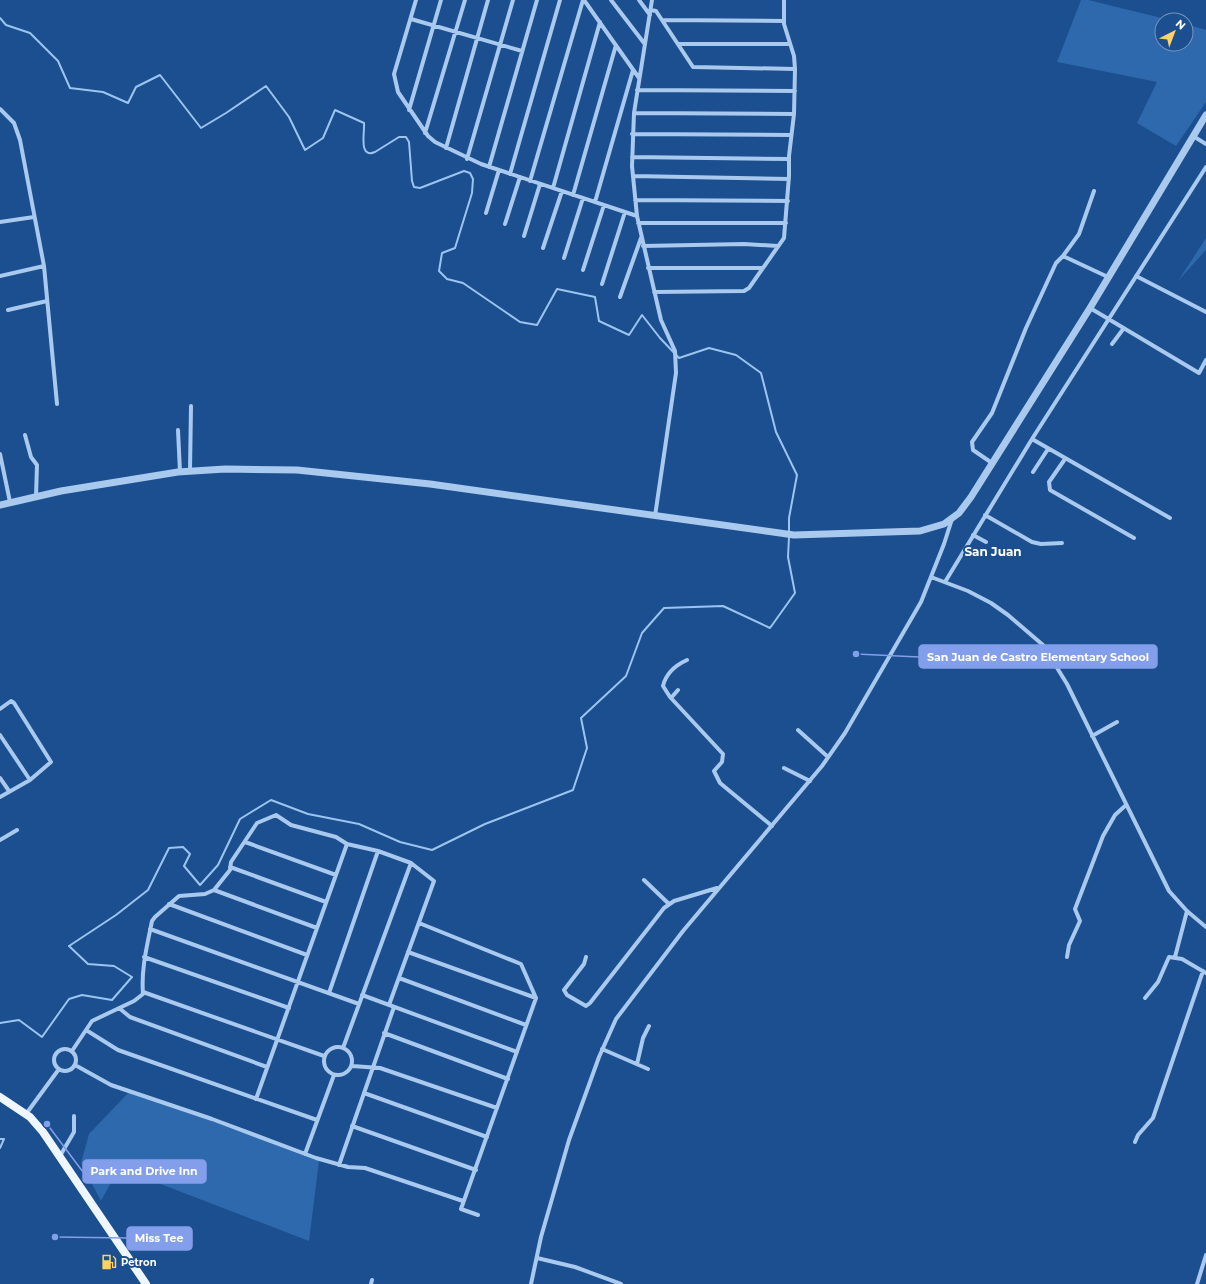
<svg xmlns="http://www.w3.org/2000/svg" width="1206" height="1284" font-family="Montserrat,sans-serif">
<rect width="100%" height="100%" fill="#1b4f8f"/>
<path fill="#2e69ad" d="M1081,0H1088L1170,20H1162V44H1186V24L1206,30V102L1176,146L1137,123L1157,82L1057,62Z
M1206,238V250L1178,281Z
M131,1090L319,1161L309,1241L119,1168L101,1201L81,1163L89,1134Z"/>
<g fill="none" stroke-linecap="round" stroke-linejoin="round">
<path stroke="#9cc4f0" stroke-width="2" d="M0,18L6,25L30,33L58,61L70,88L103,92L128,103L136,87L160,75L201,128L226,113L266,86L289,117L305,150L323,138L335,110L364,123C365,132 358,159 375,152L399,137H406L409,142L412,181L414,187L420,188L464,171L470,173L473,179L472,193L455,248L442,253L439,271L447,279L463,283L520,322L537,325L557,289L595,297L599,321L629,335L642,315L660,338L679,358L709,348L736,355L761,373L776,432L797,475L789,518V532
M0,1023L19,1020L42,1037L69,999L82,995L112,1000L132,977L114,966L88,964L69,946L116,915L148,890L169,848L183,847L190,854L184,866L200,885L218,865L240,819L271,800L308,814L359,824L400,842L432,850L485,824L573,790L587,748L581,718L626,676L642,633L664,608L723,606L770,628L795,593L788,557L789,537
M0,1139H4L0,1148"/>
<path stroke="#a9c9ee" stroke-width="4" d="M416,0L394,74L398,92L428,136L435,142L481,164L637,216
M584,0L639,78
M611,0L644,43
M639,0L650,15
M652,0L634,113L632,166L637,216L661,320L675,351L676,373L655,516
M651,10L656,11L693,67L795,69
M411,19L522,51
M662,20L784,21
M678,44H790
M637,90L795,91
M0,109L14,123L20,140L44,266L57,404
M409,110L441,0
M634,113L794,114
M425,133L465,0
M632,134L791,135
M1193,136L1206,144
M446,148L488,0
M632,157L789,159
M467,159L513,0
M489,167L537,0
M510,174L560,0
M633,176L789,179
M530,181L583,0
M553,188L600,22
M573,195L616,45
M635,200L788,201
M595,202L633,70
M486,213L499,170
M0,222L34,217
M638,223H786
M505,224L520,177
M524,236L540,184
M643,246L744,244L778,246
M543,248L562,191
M1063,256L1079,234L1094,191
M564,258L583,198
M648,268H763
M583,270L604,205
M0,276L44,266
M1136,276L1206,312
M602,284L625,212
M654,292L744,291L749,288L784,238L789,176V156L794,114L795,69L794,56L784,24V0
M620,297L641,238
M1090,308L1199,373L1206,360
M8,310L47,301
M1112,344L1124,328
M178,430L180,472
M25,435L31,457L37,465L36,496
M1032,439L1170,518
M0,454L10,502
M1065,459L1049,482L1050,490L1134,538
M992,463L973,450L972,442L992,413L1026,328L1056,263L1063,256L1108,277
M190,471L191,406
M1033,472L1048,449
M985,515L1032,542L1041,544L1062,543
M973,535L986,542
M931,577L968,591L991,603L1008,615L1043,645L1067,684L1169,891L1187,911L1206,927
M945,582L1032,439L1206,167
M687,660C676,665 666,673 663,686L670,697L723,754L722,762L714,771L720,783L772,826
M671,698L678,690
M0,709L11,701L14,703L51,762L30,780L0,797
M798,730L828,757
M0,735L30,780
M1092,736L1117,722
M784,768L810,781
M0,778L9,791
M0,840L17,830
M245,842L336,875
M230,867L326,902
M644,880L669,904
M214,890L317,928
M169,904L307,955
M419,923L521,964L536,998L461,1209L478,1215
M150,929L359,1004
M408,952L536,998
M144,957L289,1008
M586,957L584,964L564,990L567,995L586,1006L590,1003L664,908L674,901L717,888
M1067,957L1069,945L1080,921L1075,909L1103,836L1115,815L1126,805
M1175,957L1187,911
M399,978L526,1025
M143,992L324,1056
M329,993L378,851
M362,995L517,1052
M1145,998L1158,982L1169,957L1182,959L1206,973
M119,1008L130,1017L267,1067
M86,1030L118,1050L317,1120
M384,1033L508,1079
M324 1061a14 14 0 1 1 28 0a14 14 0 1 1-28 0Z
M343,1048L411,863
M54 1060a11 11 0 1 1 22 0a11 11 0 1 1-22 0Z
M602,1049L648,1069
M72,1051L92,1021L134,1001L143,994C141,969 147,946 152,921L155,917L179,896L205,894L214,890L230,870L231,862L257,823L276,815L291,825L336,837L347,844L378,851L411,863L434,881L389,1005
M637,1064L643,1038L649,1026
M75,1065L111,1085L212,1119L316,1158L348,1167L365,1168L463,1201
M352,1066L380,1068L497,1108
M364,1093L487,1137
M256,1099L347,844
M26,1114L59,1069
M352,1126L476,1170
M1135,1142L1138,1135L1153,1118L1203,971
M305,1154L334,1075
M60,1156L74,1132V1116
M339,1165L394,1007
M537,1258L575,1267L621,1284
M371,1284L372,1280
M531,1284L541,1237L569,1140L599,1057L616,1019L683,931L822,766L845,733L921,602L944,544L952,519
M1197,1284L1206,1255"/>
<path stroke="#a9c9ee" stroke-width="7" d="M0,505L61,491L178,472L225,469L297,470L430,484L794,535L920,531L944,524L959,513L971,497L1090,308L1206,115"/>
<path stroke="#f0f6ff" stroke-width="8" d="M0,1097L30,1117L43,1132L146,1284"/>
</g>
<defs>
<g id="fuel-bare" transform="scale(1.2)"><path d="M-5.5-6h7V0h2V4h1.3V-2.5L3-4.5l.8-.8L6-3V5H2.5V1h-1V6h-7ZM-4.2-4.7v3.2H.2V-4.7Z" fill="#ffd166" stroke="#1b4f8f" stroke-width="2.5" paint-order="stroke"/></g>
</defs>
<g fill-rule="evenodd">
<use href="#fuel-bare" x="109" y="1262"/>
</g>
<g text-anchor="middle" stroke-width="4" stroke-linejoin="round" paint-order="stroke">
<g font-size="10" font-weight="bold" fill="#fff" stroke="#1b4f8f" text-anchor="start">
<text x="121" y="1266">Petron</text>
</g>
<g font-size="12" font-weight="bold" fill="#fff" stroke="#1b4f8f">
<text x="993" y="556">San Juan</text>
</g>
</g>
<path fill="none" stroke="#839eea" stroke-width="1.5" d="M856 654L919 657M47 1124L83 1172M55 1237L127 1238"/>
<g fill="#839eea" stroke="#1b4f8f" stroke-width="1.5">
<circle cx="856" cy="654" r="4"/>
<circle cx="47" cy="1124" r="4"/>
<circle cx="55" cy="1237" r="4"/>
</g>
<g fill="#839eea" stroke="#839eea" stroke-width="1.5">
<rect x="919" y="645" width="238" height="23" rx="4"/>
<rect x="83" y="1160" width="123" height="23" rx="4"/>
<rect x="127" y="1227" width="65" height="23" rx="4"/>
</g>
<g font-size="11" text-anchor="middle" font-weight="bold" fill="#fff">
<text x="1038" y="661">San Juan de Castro Elementary School</text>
<text x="144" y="1175">Park and Drive Inn</text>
<text x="159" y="1242">Miss Tee</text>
</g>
<g transform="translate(1174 32) rotate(42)"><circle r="19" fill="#1b4f8f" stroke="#7695bc"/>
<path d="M0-3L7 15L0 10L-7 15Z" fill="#ffd166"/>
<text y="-6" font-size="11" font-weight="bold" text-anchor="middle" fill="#ffffff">N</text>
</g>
</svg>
